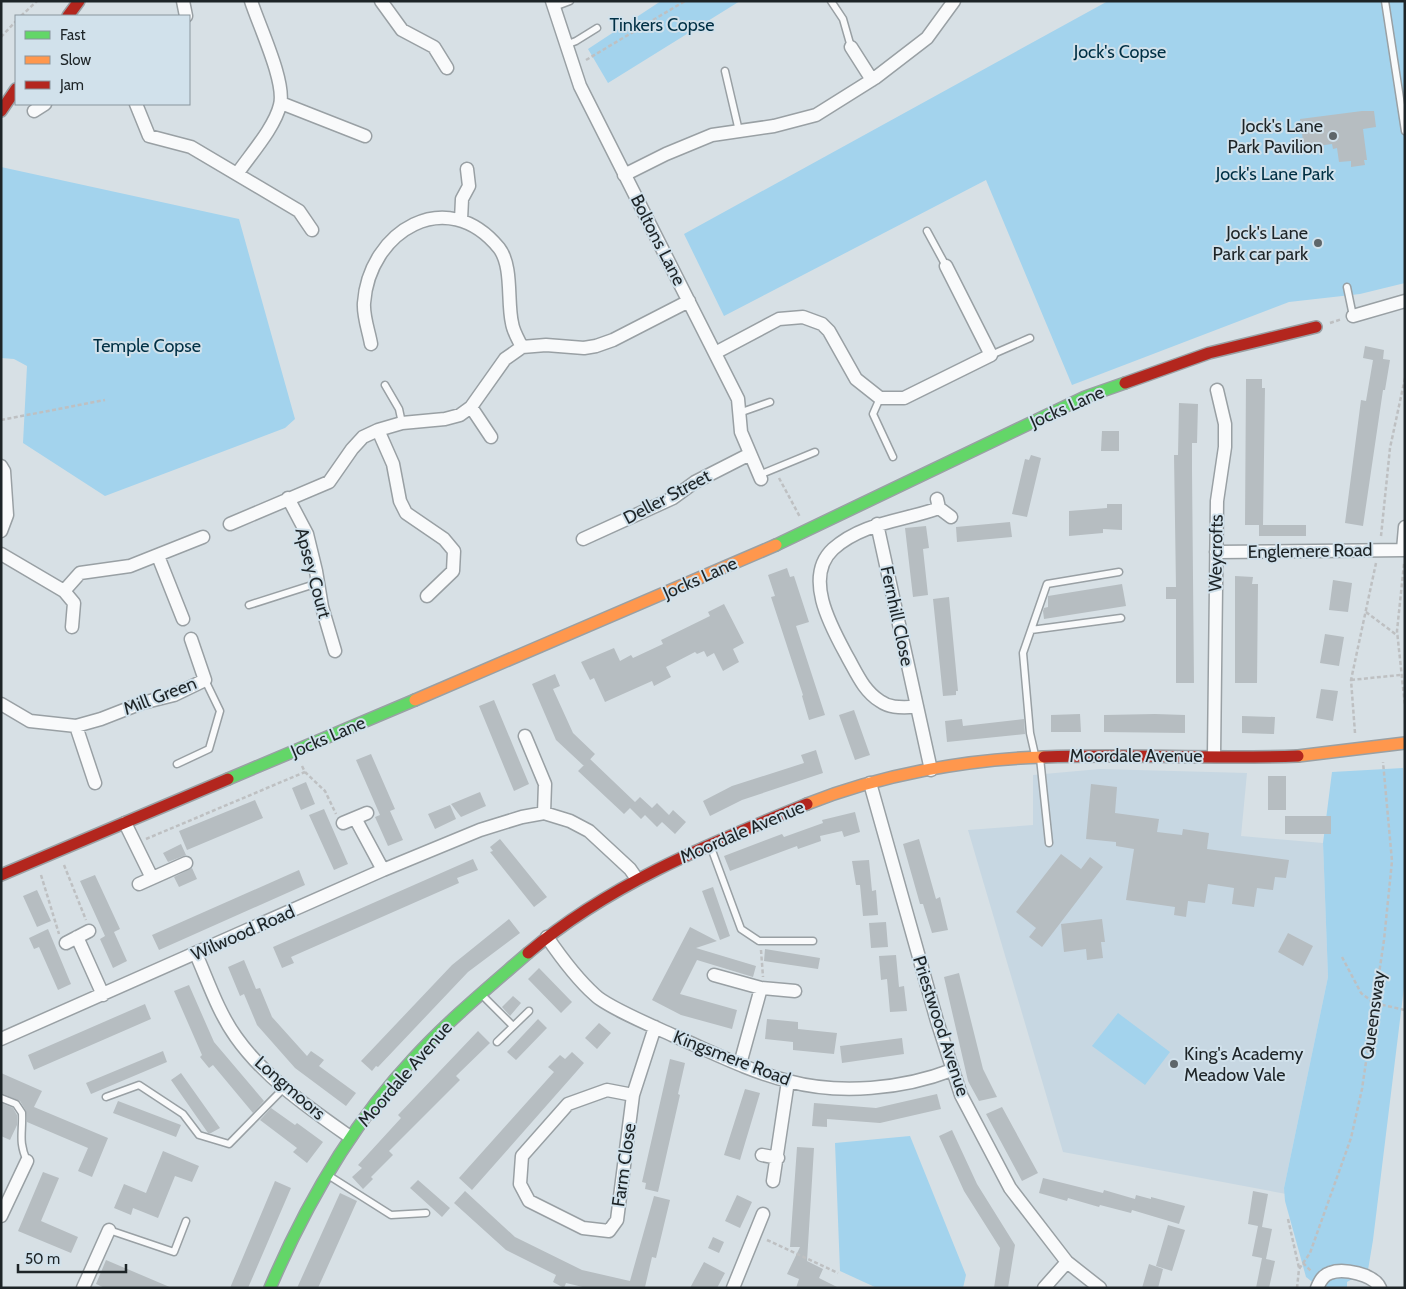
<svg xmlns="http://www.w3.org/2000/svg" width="1406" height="1289" font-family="Cabin,sans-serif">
<rect width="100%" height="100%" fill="#d7e0e5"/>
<path fill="#c7d7e2" d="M1100,769L1247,773L1241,836L1323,843L1328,977L1284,1188L1286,1194L1063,1152L968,830L1033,825V775Z"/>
<path fill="#a3d3ed" d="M661,1H740L608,83L588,49Z
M1108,1H1405V283L1360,294L1289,302L1072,385L986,180L724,316L684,234Z
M1,167L239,219L295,419L285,428L105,496L23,443L27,366L14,359L1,358Z
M1403,768L1405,979L1373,1240L1368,1270L1347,1282V1288H1320L1306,1277L1285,1201L1284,1188L1328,977L1323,843L1332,772Z
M1118,1013L1170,1052L1145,1085L1092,1046Z
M910,1136L966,1275L963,1288H877L840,1271L835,1143Z"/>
<path fill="#b6bdc1" d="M1362,111H1374L1376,127L1363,129L1367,160H1364L1365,165L1351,167V161L1339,162L1337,148L1333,149L1332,144L1304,148L1300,119Z
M1365,346L1384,350L1383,359L1390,360L1385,390H1383L1363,526L1345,523L1361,400L1366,401L1373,360L1363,358Z
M1246,379H1262V388H1265L1263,525H1245Z
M1179,403L1198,404L1197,443H1192V471L1194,683H1176V599H1166V587H1176L1174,455H1178Z
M1102,431H1119V451H1101Z
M1031,455L1041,458L1027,517L1012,514L1025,459L1029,460Z
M1107,504H1122V530L1103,529V533L1069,536V511L1107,508Z
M1010,522L1012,537L957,542L956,527Z
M1259,525H1306V536H1259Z
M926,526L929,548L923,549L928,595L913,597L905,528Z
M787,568L790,577L794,576L809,622L796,626L825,715L809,720L802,696L803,695L771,597L775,596L768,575Z
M1235,576L1253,577L1252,584H1258L1257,683H1235Z
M1333,580L1352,583L1348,612L1329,610Z
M1122,584L1126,606L1044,619L1043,611L1044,608L1048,607V596Z
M949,597L958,691H956V695L943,696L933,599Z
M724,604L744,643L733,649L739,662L723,671L714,653L707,657L704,651L697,654L695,652L666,667L671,677L654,686L652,681L605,702L594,678L590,680L581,662L614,648L620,661L631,655L633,658L663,644L661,640L710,616L708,612Z
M1325,634L1344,637L1339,666L1320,663Z
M555,674L560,686L553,689L573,733L595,754L584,766L556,740L532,684Z
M1321,689L1338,691L1333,721L1316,718Z
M494,700L529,784L514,791L479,706Z
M854,710L870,755L855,760L839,715Z
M1080,714L1081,732H1051V715Z
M1155,714L1185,715V733L1104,732V715Z
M1242,716L1275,717L1274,734L1242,733Z
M962,719L963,726L1024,719L1025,734L947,742L945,721Z
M816,750L823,773L742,800L710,816L703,801L732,786L804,763L801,755Z
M371,754L395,809L390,811L403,840L388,846L375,817L380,815L356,760Z
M590,759L635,802L640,797L652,808L657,803L669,815L673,810L686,822L675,834L662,822L667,817L657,827L645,815L650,810L641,819L630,808L633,805L624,814L578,771Z
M1268,776H1286V810H1268Z
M306,782L315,804L301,810L292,788Z
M1091,784L1117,787L1115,813L1159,819L1157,832L1182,835L1183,829L1209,833L1207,849L1289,860L1286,878L1275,877L1273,890L1257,888L1254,907L1232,904L1234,888L1208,884L1205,903L1188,901L1186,917L1174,915L1175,907L1126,900L1134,849L1116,846V842L1086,839Z
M480,792L486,806L461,817L451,804Z
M255,800L263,818L187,850L179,831Z
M450,805L456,819L435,829L428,814Z
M324,809L348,864L334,870L309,815Z
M855,812L860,832L844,837L842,831L820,836L821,841L798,849L797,846L730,871L724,856L782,834L784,837L823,823L822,820Z
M1285,816H1331V834H1285Z
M500,839L547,897L534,907L490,852L493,851L490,847Z
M919,839L936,899L940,897L948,930L932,933L923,904H920L903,844Z
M181,844L186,855L168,862L163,853Z
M1061,854L1081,869L1090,857L1103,867L1042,947L1029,937L1036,928L1016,912Z
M473,859L478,870L457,878L459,883L291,957L294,963L282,968L273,947Z
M869,860L872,891L876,890L878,915L863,916L860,885H856L852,861Z
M192,868L197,879L179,887L174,877Z
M299,870L305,885L159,950L152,935Z
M95,875L120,929L114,932L127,961L113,968L100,939L105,936L80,881Z
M713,887L730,936L720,940L702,891Z
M37,890L51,921L37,927L23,896Z
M509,919L520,933L468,972L378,1067L376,1066L372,1071L361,1061L452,965Z
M1102,919L1105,942H1101L1103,958L1087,960L1086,949L1064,952L1061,924Z
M886,922L888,947L871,948L869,923Z
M690,927L717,941L696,948L756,966L753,977L697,960L680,994L737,1010L732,1029L681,1015L652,1000Z
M48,929L71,984L58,990L39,947L34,949L29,938Z
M1288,933L1313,946L1303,966L1278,952Z
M765,949L820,958L818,969L764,961Z
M896,955L899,987L904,986L907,1011L890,1012L887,979L881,980L879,956Z
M244,960L256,989L260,988L272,1017L307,1056L311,1051L324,1060L319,1066L356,1093L346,1106L295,1068L257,1025L244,994L240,996L228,967Z
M539,968L572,1002L561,1013L528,979Z
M959,973L983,1069L997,1097L979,1101L968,1081L944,977Z
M189,985L214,1042L264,1101L253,1113L213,1065L209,1068L200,1057L202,1055L174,991Z
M513,996L521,1003L510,1016L502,1007Z
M145,1004L151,1019L34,1070L28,1055Z
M538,1019L547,1028L516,1060L507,1052Z
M767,1019L798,1022V1029L837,1033L834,1054L793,1050V1042L765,1039Z
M599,1023L611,1033L597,1049L585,1038Z
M478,1031L490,1043L456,1076L460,1080L389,1151L393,1155L371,1177L373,1179L363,1189L352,1177L362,1168L358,1165L401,1118L398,1115Z
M902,1038L904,1054L842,1063L840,1046Z
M163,1051L167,1062L91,1094L86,1083Z
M572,1052L584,1063L472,1190L459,1178L554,1072L548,1067L560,1055L565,1059Z
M670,1059L685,1063L678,1094L680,1095L658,1192L645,1189L646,1183L642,1182Z
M1,1073L42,1091L34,1107L108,1138L92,1177L78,1171L88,1148L27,1122L26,1111L20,1101L1,1093Z
M181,1073L220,1128L211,1133H208L171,1080Z
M745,1089L760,1093L740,1160L724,1155Z
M937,1094L941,1109L880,1123L827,1119V1127L812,1126L814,1103L876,1108Z
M118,1101L181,1125L176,1137L113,1113Z
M1,1103L13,1108L17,1115V1125L10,1140L1,1136Z
M1002,1107L1038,1173L1022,1181L986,1114Z
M271,1108L295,1125L297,1123L323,1142L307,1163L293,1152L297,1148L260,1120Z
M952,1130L977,1184L1015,1245L1008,1288H994L1000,1248L964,1191L939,1136Z
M797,1147L814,1148L807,1261L823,1269L819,1278L839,1288H796L799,1279L787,1274L800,1247H790Z
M163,1151L199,1166L192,1182L175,1176L158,1218L133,1208L131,1215L114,1208L124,1184L146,1193Z
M43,1172L59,1178L41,1221L78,1237L71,1253L18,1231Z
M1043,1178L1103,1193L1104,1190L1135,1199L1136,1195L1151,1199V1197L1185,1206L1179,1224L1132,1210L1131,1213L1100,1205L1099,1207L1068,1198L1067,1201L1039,1193Z
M418,1180L450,1208L442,1217L410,1188Z
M275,1181L291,1188L248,1288H230Z
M465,1191L515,1237L582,1270L630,1281L654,1196L670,1200L656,1258L652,1257L645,1287L587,1288L566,1283L564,1288L553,1282L556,1275L506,1250L454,1203Z
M1253,1191L1268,1194L1262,1227L1272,1229L1266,1259L1275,1261L1269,1288H1256L1262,1258L1252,1256L1258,1226L1248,1224Z
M340,1193L357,1201L318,1288H297Z
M737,1195L752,1202L740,1228L725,1221Z
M1168,1225L1185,1230L1172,1271L1156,1266Z
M713,1237L724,1242L719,1253L708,1248Z
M106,1260L172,1288H105L96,1284Z
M704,1262L725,1273L717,1288H690Z
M1149,1264L1163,1269L1158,1288H1142Z"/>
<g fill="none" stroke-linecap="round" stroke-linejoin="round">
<g stroke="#99a0a4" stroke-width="9">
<path id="lane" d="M831,1L843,19L851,47
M1385,1L1405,131
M554,7L570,1
M566,45L576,41L597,28
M725,71L739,131
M927,231L946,266
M1347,287L1353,316
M991,355L1030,338
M385,385L399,409L402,423
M880,398L873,414L893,457
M739,413L770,402
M759,475L815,452
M249,605L318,583
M1031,630L1121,618
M1035,755L1030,733L1023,653L1047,584L1119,572
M1040,758L1049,843
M177,764L209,749L220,711L205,680
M710,845L741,929L759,941H813
M483,996L513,1026
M497,1042L529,1011
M106,1097L139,1085L183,1114L199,1135L229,1144L284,1088
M1,1098L16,1104L22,1113C23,1133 18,1141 27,1161
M331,1177L391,1215L426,1213
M109,1230L174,1252L186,1221"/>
</g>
<g stroke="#99a0a4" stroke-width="15">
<path id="street" d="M183,1L186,16
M381,1L402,30L434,47L447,68
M552,1L580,86L738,399L741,432L761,479
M851,47L872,80
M281,103L365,136
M136,104L149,136L191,147L299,211L312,230
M34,111L45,104
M237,174C250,155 275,127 280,105C286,82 259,26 251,1
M624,175L666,154L712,135L774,126L816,115L875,78L927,38L954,1
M461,220L462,199L469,186L467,169
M1353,316L1405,301
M371,344C369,332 363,316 364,303C369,231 447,184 499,248C513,266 507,302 512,323C513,331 518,339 522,347
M715,353L779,319L803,317L822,324L829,331L856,379L880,398H904L991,355L946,266
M471,407L491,437
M378,430L393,464L400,501L406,513L444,539L454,551L453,571L427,596
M1,466L4,471L7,515L1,531
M288,498L307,534L316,571L322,607L335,651
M937,499L939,508L951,517
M230,524L329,482L352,449L363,437L378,430L402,423L445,419L460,415L471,407L505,359L522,347L546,345L584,348L596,346L613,340L689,301
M877,524L931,770
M583,539L673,498L695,482L750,454
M1403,550L1405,527
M1216,552L1405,550
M1,554L64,591L74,603L72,627
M158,556L183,619
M64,591L80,573L130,566L203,537
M1,704L30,721L76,726L101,719L142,703L174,695L205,680L191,639
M916,707C903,707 891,709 880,701C864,691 857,674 848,658C833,630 802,578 833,549C863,522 904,521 939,508
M76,726L95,783
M525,736L545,784L544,813
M1214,756L1217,501L1225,447V424L1217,390
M870,783L937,1021L961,1095L1010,1188L1067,1262L1100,1288
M355,818L383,870
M125,823L152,878
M343,823L367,813
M139,884L186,863
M77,937L103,995
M547,937C560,956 577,979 595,995C607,1007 655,1027 672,1035C710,1051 748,1071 788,1081C840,1095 903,1089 952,1070
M66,943L89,931
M196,954C208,981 218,1012 236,1037C265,1078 309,1108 350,1137
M714,975L761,988L795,991
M1,1039L383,870L480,830L522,817L544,813L570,821L589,831L630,869L637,879
M740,1064L761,988
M633,1095L607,1090L568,1104L522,1156L520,1184L529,1201L583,1228L609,1231L617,1220L633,1095L655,1027
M762,1155L778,1158
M773,1181L788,1081
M1,1216L27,1161
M83,1288L109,1230
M733,1288L763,1214
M1044,1288L1067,1262
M1317,1288C1320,1281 1323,1275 1330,1273C1343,1268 1374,1274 1380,1288"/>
</g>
<g stroke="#99a0a4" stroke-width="14">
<path id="fast" d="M776,545L1085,397L1125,383
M228,779L415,700
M270,1288C305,1206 352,1124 414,1058C449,1020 489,987 528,953"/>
</g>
<g stroke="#99a0a4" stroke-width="14">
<path id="slow" d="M415,700L776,545
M1298,756L1405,743
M807,804C879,775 967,759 1044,757"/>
</g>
<g stroke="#99a0a4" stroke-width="14">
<path id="jam" d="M68,16L79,1
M1,111L16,89
M1125,383L1209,353L1316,327
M1044,757C1129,754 1213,759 1298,756
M1,875L228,779
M528,953C609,884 709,844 807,804"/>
</g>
<path stroke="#bec0c2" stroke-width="2.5" stroke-dasharray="4 2.5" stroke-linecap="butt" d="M21,16L37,1
M1,37L16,21
M586,60L685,1
M1330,323L1342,319
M1,420L105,400
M779,478L800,517
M1381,536L1390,448L1405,378
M1404,564L1397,631L1405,706
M1366,612L1398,636
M1351,680L1400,675
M1355,733L1351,680L1376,563
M302,766L305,772L325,791L336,814
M146,839L305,772
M64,865L86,920
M41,875L59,934
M761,950L763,977
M1342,957L1361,993L1374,1003L1405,1010
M1288,1219L1299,1268
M767,1240L838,1273
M1303,1263L1312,1272
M1297,1288L1299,1269L1310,1253L1351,1138L1362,1089L1384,940L1392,861L1383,762"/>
<use href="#lane" stroke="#f9fafb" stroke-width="6"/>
<use href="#street" stroke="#f9fafb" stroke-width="12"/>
<use href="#fast" stroke="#63d668" stroke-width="11"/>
<use href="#slow" stroke="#ff974d" stroke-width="11"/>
<use href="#jam" stroke="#b3261e" stroke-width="11"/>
</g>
<g fill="#5e666a" stroke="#d1e1eb" stroke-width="2">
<circle cx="1333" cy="136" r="5"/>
<circle cx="1318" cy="243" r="5"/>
<circle cx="1174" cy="1064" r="5"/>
</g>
<g text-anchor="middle" stroke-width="4" stroke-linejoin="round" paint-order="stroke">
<g font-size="18" fill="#003045" stroke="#d1e1eb">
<text x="662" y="31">Tinkers Copse</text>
<text x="1120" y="58">Jock's Copse</text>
<text x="1275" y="180">Jock's Lane Park</text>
<text x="147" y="352">Temple Copse</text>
</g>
<g font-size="18" fill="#1d2427" stroke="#d1e1eb" text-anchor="end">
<text x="1323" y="132">Jock's Lane<tspan x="1323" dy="21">Park Pavilion</tspan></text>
<text x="1308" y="239">Jock's Lane<tspan x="1308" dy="21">Park car park</tspan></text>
<text x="1184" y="1060" text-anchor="start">King's Academy<tspan x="1184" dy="21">Meadow Vale</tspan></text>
</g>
<g font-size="18" fill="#1d2427" stroke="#d1e1eb">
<text transform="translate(658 240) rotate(63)" y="6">Boltons Lane</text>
<text transform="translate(1067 407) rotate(-24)" y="6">Jocks Lane</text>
<text transform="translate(667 497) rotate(-28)" y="6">Deller Street</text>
<text transform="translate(1310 551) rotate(-1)" y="6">Englemere Road</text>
<text transform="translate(1216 553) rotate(-89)" y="6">Weycrofts</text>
<text transform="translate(313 573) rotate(75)" y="6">Apsey Court</text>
<text transform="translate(700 578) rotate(-24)" y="6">Jocks Lane</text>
<text transform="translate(897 616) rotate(78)" y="6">Fernhill Close</text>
<text transform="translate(160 696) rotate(-21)" y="6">Mill Green</text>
<text transform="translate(328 737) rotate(-23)" y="6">Jocks Lane</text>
<text x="1136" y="762">Moordale Avenue</text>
<text transform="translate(742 832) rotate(-23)" y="6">Moordale Avenue</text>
<text transform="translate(243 933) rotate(-24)" y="6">Wilwood Road</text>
<text transform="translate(1373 1015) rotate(-82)" y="6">Queensway</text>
<text transform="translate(941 1026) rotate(72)" y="6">Priestwood Avenue</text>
<text transform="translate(732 1058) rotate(21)" y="6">Kingsmere Road</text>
<text transform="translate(405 1074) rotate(-49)" y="6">Moordale Avenue</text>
<text transform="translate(290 1088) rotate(41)" y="6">Longmoors</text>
<text transform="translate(624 1165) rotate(-82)" y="6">Farm Close</text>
</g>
</g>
<rect width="1406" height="1289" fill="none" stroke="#1d2427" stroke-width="5"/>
<rect x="15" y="15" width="175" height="90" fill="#d1e1eb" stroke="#89959d"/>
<rect x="25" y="31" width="25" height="8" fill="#63d668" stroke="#89959d"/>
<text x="60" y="40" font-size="15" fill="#1d2427">Fast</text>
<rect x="25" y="56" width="25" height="8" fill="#ff974d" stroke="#89959d"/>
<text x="60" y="65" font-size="15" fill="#1d2427">Slow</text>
<rect x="25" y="81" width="25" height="8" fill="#b3261e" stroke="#89959d"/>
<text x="60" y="90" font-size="15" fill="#1d2427">Jam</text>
<path d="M18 1264v8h108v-8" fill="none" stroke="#1d2427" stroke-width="2.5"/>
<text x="25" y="1264" font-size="15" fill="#1d2427" stroke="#d1e1eb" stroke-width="4" paint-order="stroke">50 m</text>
</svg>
